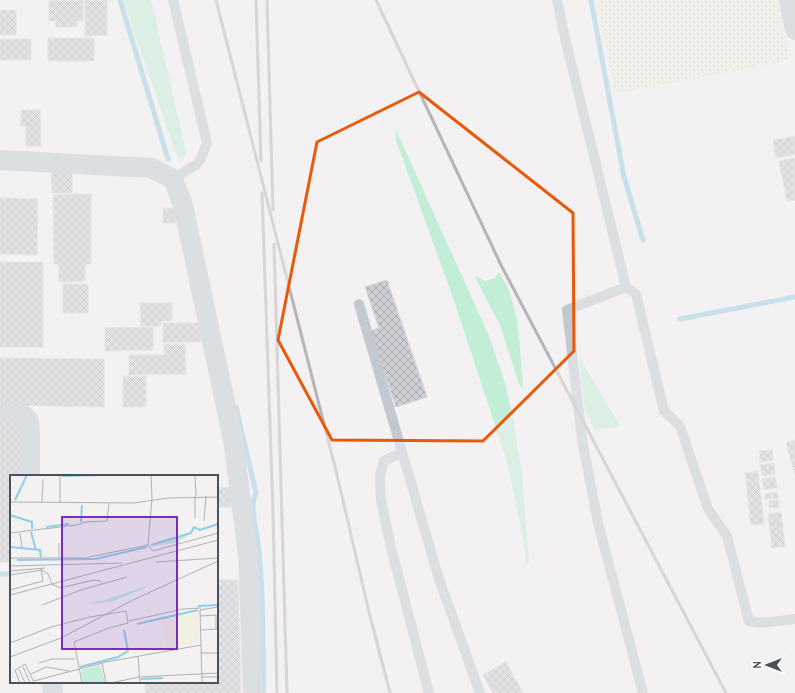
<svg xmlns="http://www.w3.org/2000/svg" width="795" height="693" font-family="'PT Sans',sans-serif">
<defs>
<pattern id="sand-dots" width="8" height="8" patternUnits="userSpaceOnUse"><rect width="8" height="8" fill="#f2efe3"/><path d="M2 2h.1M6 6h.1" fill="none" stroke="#d1cfc5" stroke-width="1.8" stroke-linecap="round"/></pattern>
<pattern id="building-cross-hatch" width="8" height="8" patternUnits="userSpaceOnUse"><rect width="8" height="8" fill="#cecfd5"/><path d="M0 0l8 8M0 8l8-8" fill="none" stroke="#a9abb0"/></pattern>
</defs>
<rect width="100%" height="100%" fill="#f3f1f1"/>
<path fill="#c2edd7" d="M123,0H151L186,152L184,157L179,158L174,148Z
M396,130L489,336L504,380L513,418L522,473L529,564L526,563L523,536L506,458L451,292L396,140Z
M499,272L510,292L518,325L523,388L519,384L500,325L474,275L485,281L495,278Z
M579,357L620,426L595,430L585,410Z"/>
<path fill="url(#sand-dots)" d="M596,0H778L789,60L615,94Z"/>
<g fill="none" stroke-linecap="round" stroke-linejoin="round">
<path stroke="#92cde7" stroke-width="5" d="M120,0L168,159
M591,0L624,177L643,240
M680,319L795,297
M236,407L256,493C250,506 255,523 257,536C264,588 263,641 263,693
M0,574H11"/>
</g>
<path fill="url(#building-cross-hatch)" stroke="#d5d6db" d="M49,0H83V21H77V27H56V21H49Z
M85,0H107V35L85,36Z
M0,10H16V35H0Z
M48,38H94V61H48Z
M0,39H31V60H0Z
M21,110H40L41,146H26V126H21Z
M795,136V154L776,158L773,140Z
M795,158V200L787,201L779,161Z
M51,169H72V193H52Z
M91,194V264H85V281L59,282L58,264H54L53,195Z
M0,198L38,199L37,255L0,254Z
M163,208H175L176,223H163Z
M0,262H43V347H0Z
M387,280L427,397L396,407L370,331L379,328L365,287Z
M63,284H88V313H63Z
M140,303H172V321H161V326H141Z
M163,323H200L201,342H163Z
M153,327V350L105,351V328Z
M164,344H185L186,374L129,375V355H164Z
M0,358L104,359V407L0,405Z
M123,376H146V407H123Z
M0,422H23V476H11V562H0Z
M795,440V475L786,443Z
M772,450L773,460L760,462L759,451Z
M774,463L775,474L762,476L760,465Z
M758,472L764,524L751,525L745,473Z
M775,477L777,488L764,490L762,479Z
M231,487V507H217V488Z
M777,492L778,498L765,499L764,494Z
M778,500L779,507L769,508V501Z
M781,512L785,546L772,548L768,514Z
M217,580H238L241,693H145V682H217Z
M506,662L523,693H493L483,675Z"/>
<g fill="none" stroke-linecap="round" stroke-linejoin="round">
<path stroke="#c2c9d1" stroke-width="10" d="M557,0L565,38L626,287
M173,179L197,164L201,158L207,143L173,0
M359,304L439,579L480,693
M402,454L394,456L384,461L380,475L381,500L391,548L429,693
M643,693L598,523L582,439L567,310L626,287L636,294L664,411L680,426L708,509L727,536L749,621L761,623L795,619"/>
<path stroke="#c2c9d1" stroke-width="20" d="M789,0L795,30
M0,160L151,168L173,179L183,205L233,440L248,554L253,693
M0,413H21L28,419L30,430V476
M51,682L53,693"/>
<path stroke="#b3b5ba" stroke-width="3" d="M216,0L337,475L369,612L390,693
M256,0L261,161
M267,0L273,210
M376,0L501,265L726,693
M262,193L273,512L277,693
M274,244L287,693"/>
</g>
<path d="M0 0H795V693H0ZM419,92L573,213L574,351L483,441L332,440L278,340L317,142Z" fill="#f3f1f1" fill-opacity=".55" fill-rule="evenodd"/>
<path fill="none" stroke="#e8590c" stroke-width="3" stroke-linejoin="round" d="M419,92L573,213L574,351L483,441L332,440L278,340L317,142Z"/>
<g transform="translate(10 475)">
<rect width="208" height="208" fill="#f3f1f1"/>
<path d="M181,58L168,67L141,72L164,63ZM146,108L104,126L73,130L91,126ZM90,190L95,207L73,208L71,195Z" fill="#c2edd7"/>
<path d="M188,137L189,167L157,173L152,144Z" fill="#f2efe3"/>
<path fill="none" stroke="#92cde7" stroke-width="2" d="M52,1L96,0M5,25L17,0M0,40L22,47V54M71,47L72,30M36,52L59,49M21,57L26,75M141,70L181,58L184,52L190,55L208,49M0,72L30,75L31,82M7,85L85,84L137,72M188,131L207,130M127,149L188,135M70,192L108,182L118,176L114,155M131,204L153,203"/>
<path fill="none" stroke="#afb1b6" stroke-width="1" d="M50,0V28M185,0L186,21M185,21V43M0,27L124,28L158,23L208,22M32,28L33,4M194,46L196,21M0,58L67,50L76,47L97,46L99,28M10,58L12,72M49,68V84M138,70L143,76L208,58M0,83H75L138,70L142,23L141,0M146,87L208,83M0,91L112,88M0,96L35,93M0,100L32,95L38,99L42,109L50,113L84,105L90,106L92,109M0,115L33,106L31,93M0,120L208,65M32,130L71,115L117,102M190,141L206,140V154M119,146L173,134L191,133M191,155L208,154M0,168L41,152L80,142L116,136L118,148L99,153L64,167L72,208M191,178H208M128,181L130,208M0,182L51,163L123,125L208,86M29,188L42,184H65M92,188L96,208M13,192L20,208M9,194L15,208M21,199L36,192L59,196M192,202H208M24,206L96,187L191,170M10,208L5,195L15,189L24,207M101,208L129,202L208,198M192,208L190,135L208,132"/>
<path fill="#7b2cbf" fill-opacity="0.15" stroke="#7b2cbf" stroke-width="2" d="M52,42H167V174H52Z"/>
<rect width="208" height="208" fill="none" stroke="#49525d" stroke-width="2"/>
</g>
<g transform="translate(767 665) rotate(270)" stroke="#ffffff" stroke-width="3" paint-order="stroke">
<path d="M0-3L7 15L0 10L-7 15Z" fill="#49525d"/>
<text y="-6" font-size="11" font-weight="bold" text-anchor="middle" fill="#49525d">N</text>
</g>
</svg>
